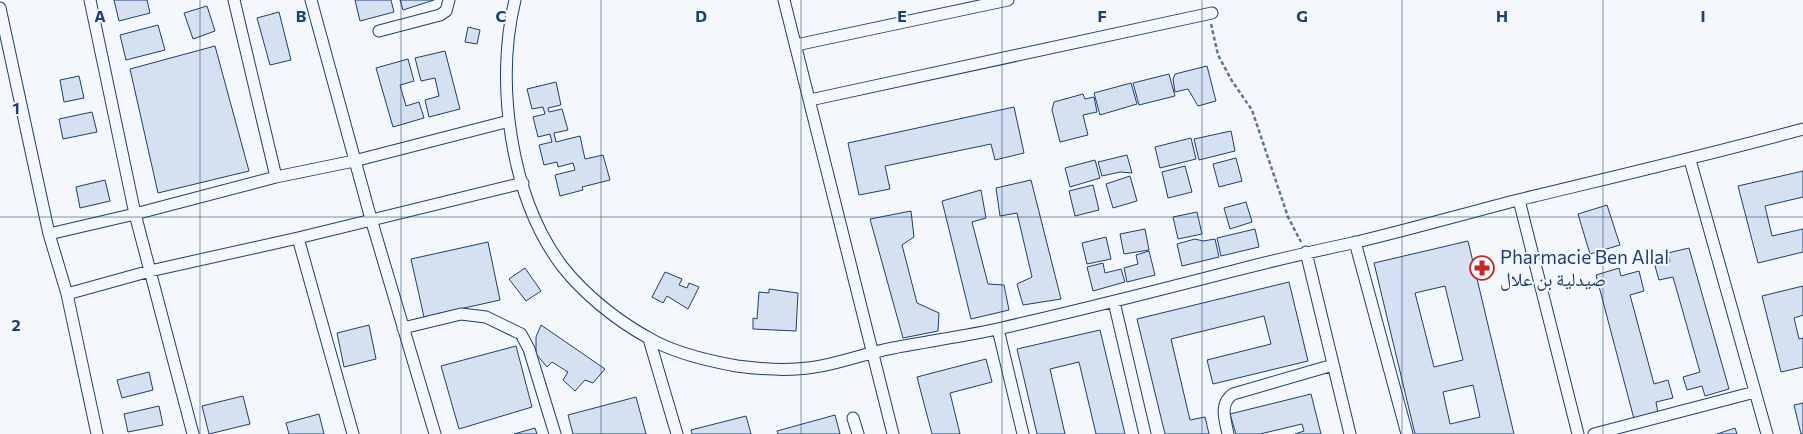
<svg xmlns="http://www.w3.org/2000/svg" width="1803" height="434" font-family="Commissioner,'Noto Naskh Arabic',sans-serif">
<rect width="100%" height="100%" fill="#f4f7fb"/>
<path fill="#d5e0f0" stroke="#1d3f73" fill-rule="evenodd" d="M114,0H147L150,13L119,21Z
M355,0H391L394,12L360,21Z
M400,0H434L403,10Z
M207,6L215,31L193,39L184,13Z
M279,12L291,60L270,65L257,18Z
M158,25L165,50L126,60L120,35Z
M468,27L480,30L477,44L465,42Z
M215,46L249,171L158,193L130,69Z
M445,51L460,109L429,117L425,100L439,96L435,78L421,81L415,58Z
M408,59L414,81L400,85L406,106L419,102L424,118L393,127L376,68Z
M1207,66L1216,101L1198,106L1188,89L1175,92L1173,79L1175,74Z
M1169,74L1175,96L1139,105L1133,83Z
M79,76L84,98L64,102L60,80Z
M556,82L561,105L548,108L549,112L562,109L568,130L554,133L556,142L580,136L585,159L603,155L610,180L582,187L583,190L560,196L555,175L575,170L573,163L558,167L557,162L544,165L539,145L552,142L550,134L538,137L533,117L545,114L543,107L532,109L527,89Z
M1131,83L1137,104L1100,115L1094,93Z
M1083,94L1085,99L1094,97L1097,112L1083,115L1088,135L1060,142L1052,110L1054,102Z
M1014,107L1024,153L995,160L991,144L885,166L890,189L859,195L848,143Z
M92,112L97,132L63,139L59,119Z
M1231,131L1235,151L1199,160L1194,139Z
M1191,138L1196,159L1160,168L1155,147Z
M1127,155L1132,173L1120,172L1102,176L1098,162Z
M1236,158L1242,181L1219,187L1213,164Z
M1095,160L1100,178L1070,187L1065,168Z
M1185,166L1192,192L1168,198L1162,172Z
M1803,171V197L1765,206L1772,236L1803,229V252L1758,263L1738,186Z
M1130,176L1137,201L1113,208L1106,184Z
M105,180L110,201L80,208L76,187Z
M1031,180L1061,299L1023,305L1017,284L1032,277L1017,213L1000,216L996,188Z
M1093,185L1099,210L1075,216L1069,191Z
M981,190L986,218L972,222L988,284L1004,285L1009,310L971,319L942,201Z
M1246,202L1252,222L1230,229L1224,208Z
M1607,205L1620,245L1590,254L1578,214Z
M911,211L914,237L902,245L917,303L939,313L938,331L903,338L870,219Z
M1197,212L1202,234L1178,239L1173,217Z
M1145,229L1149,250L1124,254L1120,234Z
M1255,229L1259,247L1221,256L1217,238Z
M1106,237L1111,259L1087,264L1082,243Z
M1195,239L1203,241L1215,239L1219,257L1182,266L1177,244Z
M1468,241L1514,434H1415L1374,263ZM1445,286L1463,360L1434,367L1415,293ZM1473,385L1480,417L1450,424L1443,392Z
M488,242L500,300L424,317L411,259Z
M1689,248L1729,389L1705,396L1702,386L1687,390L1683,377L1700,372L1673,277L1659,280L1655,266L1670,262L1668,253Z
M1149,251L1155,275L1127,282L1124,268L1138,264L1136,255Z
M1103,263L1105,273L1121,269L1125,282L1093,291L1087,267Z
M525,268L541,291L526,301L509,279Z
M1619,268L1621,276L1639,271L1644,291L1630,295L1654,384L1668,380L1673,398L1656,402L1658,413L1634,419L1596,275Z
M665,272L682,279L679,285L687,288L689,283L699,287L688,309L667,296L663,303L652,297Z
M1289,282L1308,361L1213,384L1207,360L1271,344L1264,316L1171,339L1190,420L1205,417L1209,434H1165L1137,319Z
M1803,286V315L1794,318L1799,339L1803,338V367L1781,372L1762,296Z
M769,289L798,293L796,331L753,329V318L757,319L759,292L769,293Z
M369,325L376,359L344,367L337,333Z
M541,325L605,369L593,383L585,380L575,391L563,380L568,372L552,362L547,367L536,354V337Z
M1100,330L1125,434H1096L1079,362L1050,369L1065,434H1037L1017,349Z
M516,346L532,407L459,429L441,366Z
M986,359L992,382L950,393L960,434H932L917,377Z
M149,372L153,390L122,398L117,380Z
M1311,394L1321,434H1295L1304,431L1302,424L1260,434H1236L1230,414Z
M243,396L250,424L209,434L202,406Z
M636,397L646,434H573L568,415Z
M1803,403V434H1801L1794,405Z
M159,406L163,425L128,432L124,414Z
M319,414L324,434H289L286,423Z
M835,415L840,434H778L777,431Z
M746,416L751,434H692L691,430Z
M535,428L537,434H514Z
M1735,428L1737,434H1717Z"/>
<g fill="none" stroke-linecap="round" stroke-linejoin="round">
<g stroke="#1d3f73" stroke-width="13">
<path id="minor" d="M90,0L135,214L193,434
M234,0L276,177
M311,0L371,219L435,434
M515,0C495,82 510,197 562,266C584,294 616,320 647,337C671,352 709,361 737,366C760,369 785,371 808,368C837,365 865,353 893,348C929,341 966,336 1002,328C1080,310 1156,291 1233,271C1275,260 1315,251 1357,242C1411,229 1464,214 1518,200C1613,177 1708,155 1803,129
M784,0L893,434
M0,8L49,234L67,294L97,434
M379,31L440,15L446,11L449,0
M796,45L1008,0
M810,100L1212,13
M1690,160L1767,434
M1519,200L1578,434
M49,234L135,214L276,177L354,161L509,121
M298,238L353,434
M1355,242L1407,434
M1306,252L1350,434
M67,294L150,271L298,238L523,183
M1114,302L1145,434
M403,328L461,314L486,317L521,334L529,349L555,434
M998,329L1023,434
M649,339L677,434
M853,418L858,434
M1228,434C1225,419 1219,404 1233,394L1333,365
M1594,434L1755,392"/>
</g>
<path stroke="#5e769c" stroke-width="2.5" stroke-dasharray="4 2.5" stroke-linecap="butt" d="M1211,24L1218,55L1232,81L1252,110L1288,217L1301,242"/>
<use href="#minor" stroke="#f4f7fb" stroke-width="11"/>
</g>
<path fill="none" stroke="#1d3f73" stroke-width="1" stroke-opacity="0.55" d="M200,0V434M401,0V434M601,0V434M801,0V434M1002,0V434M1202,0V434M1402,0V434M1603,0V434M0,217H1803"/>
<defs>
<g id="pharmacy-ring" transform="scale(1.25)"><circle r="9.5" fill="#f4f7fb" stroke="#c62828" stroke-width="1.5"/><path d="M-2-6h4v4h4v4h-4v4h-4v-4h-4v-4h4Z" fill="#c62828"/></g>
</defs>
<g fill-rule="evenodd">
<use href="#pharmacy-ring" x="1482" y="268"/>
</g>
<g text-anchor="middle" stroke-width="4" stroke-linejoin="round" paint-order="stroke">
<g font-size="19" fill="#1d3f73" stroke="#f4f7fb" text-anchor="start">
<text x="1500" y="264">Pharmacie Ben Allal<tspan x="1500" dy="22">صيدلية بن علال</tspan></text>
</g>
</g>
<g font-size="16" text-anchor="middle" font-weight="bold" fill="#1d3f73" stroke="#f4f7fb" stroke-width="4" stroke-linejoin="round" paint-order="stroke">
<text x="100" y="22">A</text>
<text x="301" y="22">B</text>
<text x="501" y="22">C</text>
<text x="701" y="22">D</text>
<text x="902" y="22">E</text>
<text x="1102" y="22">F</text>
<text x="1302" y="22">G</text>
<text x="1502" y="22">H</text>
<text x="1703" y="22">I</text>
<text x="16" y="114">1</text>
<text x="16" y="331">2</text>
</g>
</svg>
